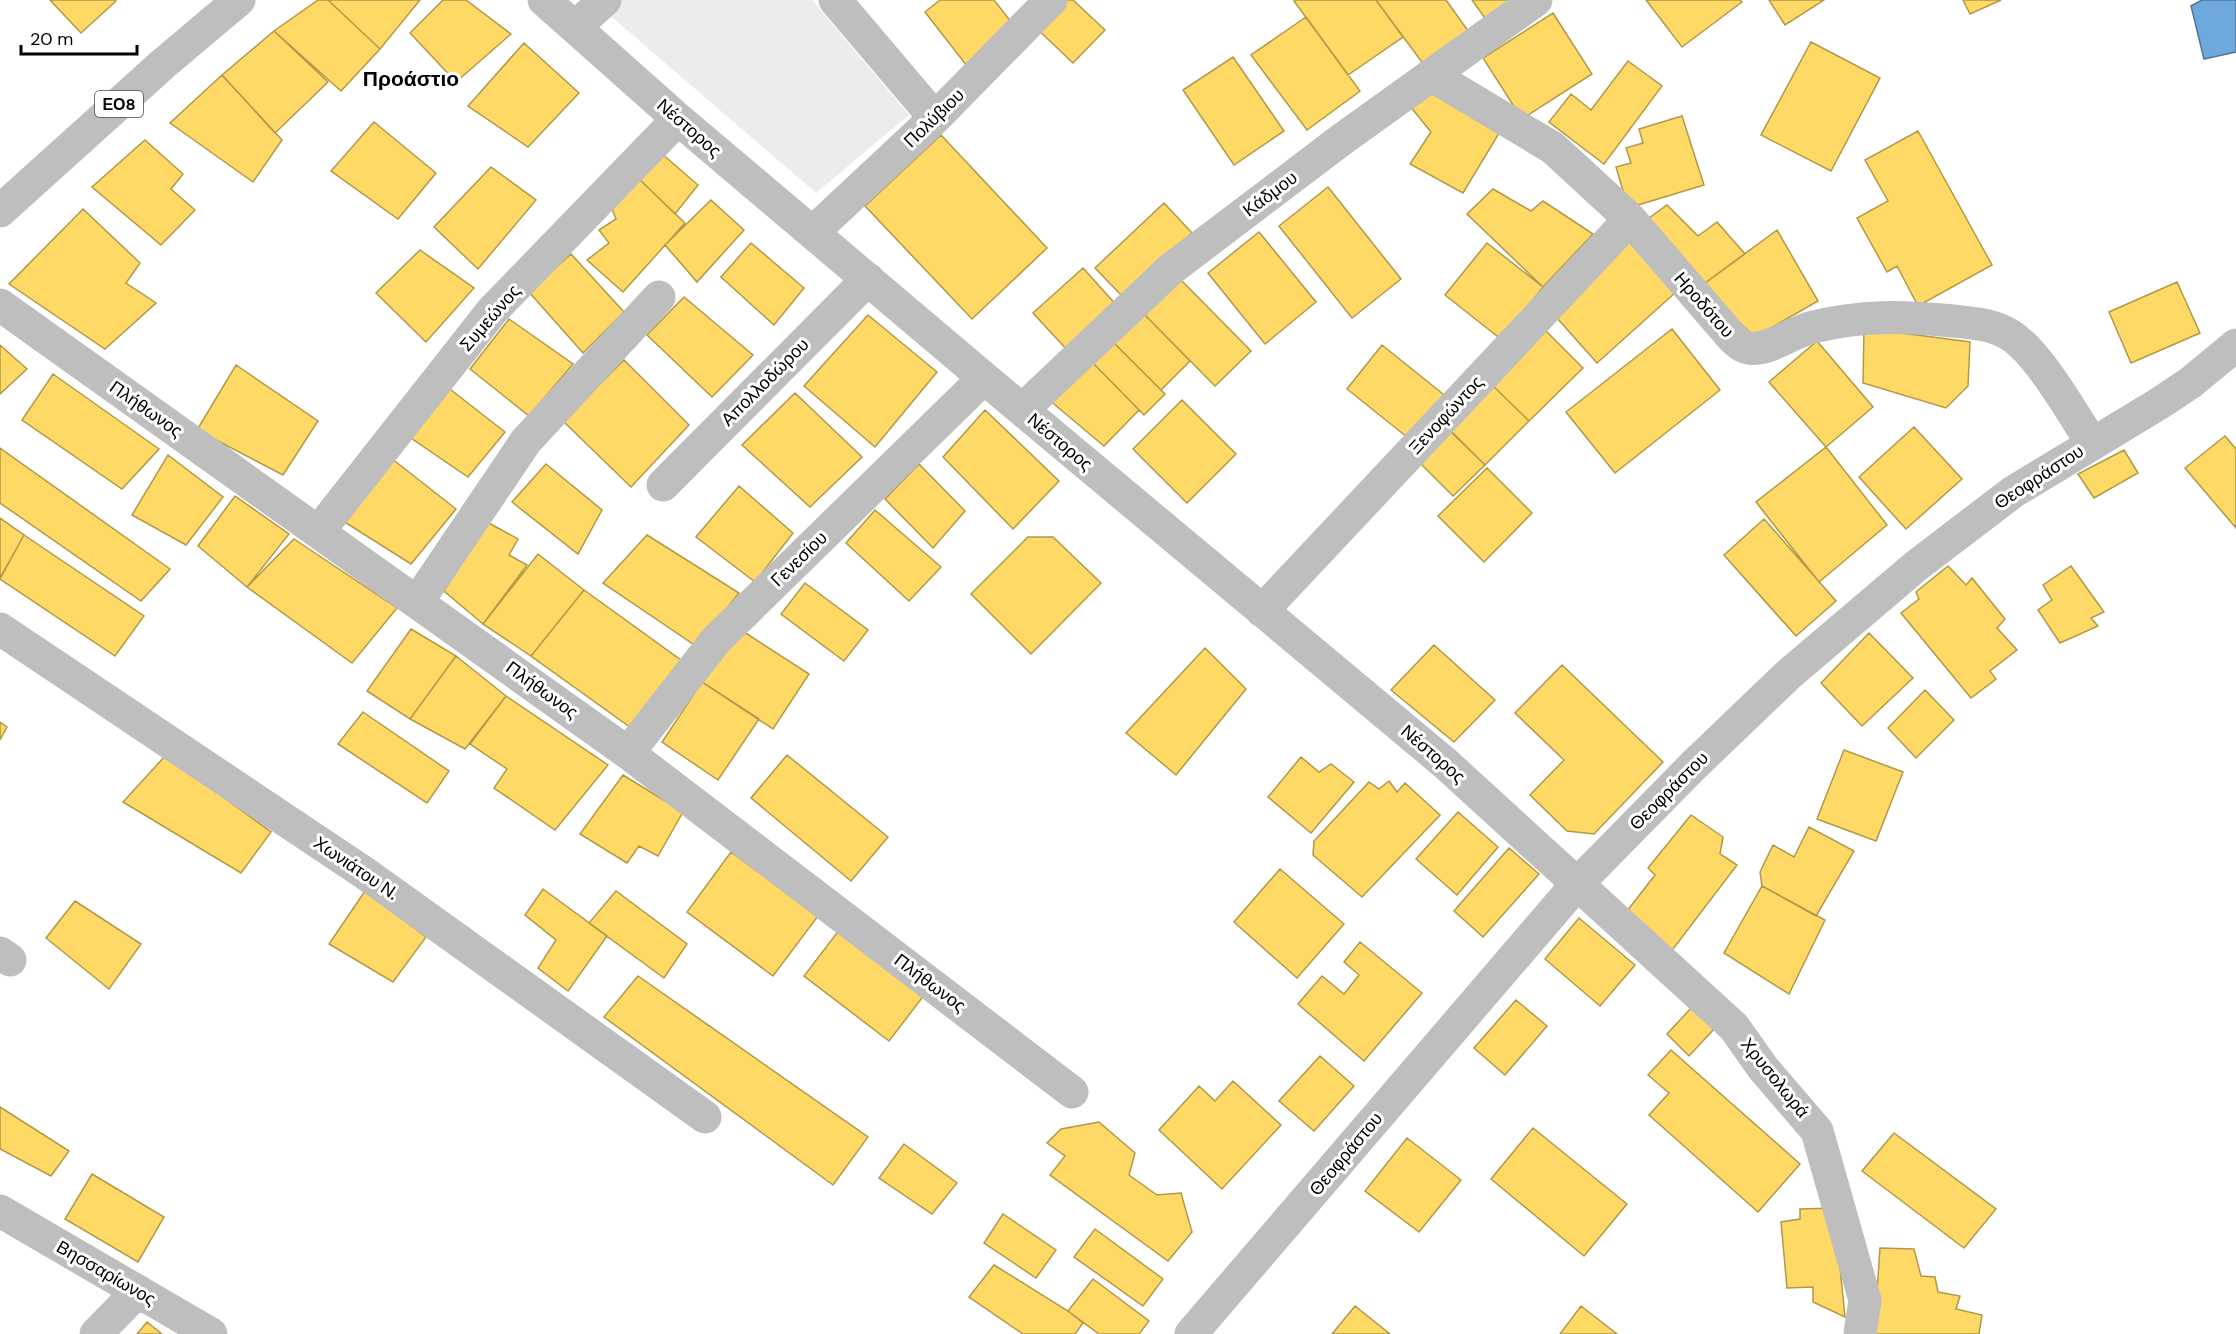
<svg xmlns="http://www.w3.org/2000/svg" width="2236" height="1334" font-family="'DM Sans',sans-serif">
<rect width="100%" height="100%" fill="#fff"/>
<path fill="#ececec" d="M620,0H812L909,115L816,193L606,12Z"/>
<path fill="#ffd966" stroke="#b29847" stroke-width="1.5" d="M50,0H115L116,1L81,33Z
M318,0H328L380,49L341,91L274,31Z
M328,0H420L380,49Z
M443,0H466L511,34L456,82L410,33Z
M940,0H994L1016,28L967,66L925,12Z
M1057,0H1073L1105,30L1073,63L1033,25Z
M1296,0H1376L1403,37L1348,75L1294,1Z
M1376,0H1446L1469,32L1424,65Z
M1472,0H1516L1487,21Z
M1646,0H1740L1742,2L1682,47Z
M1769,0H1824L1785,25Z
M1963,0H2001L1970,14Z
M1553,13L1592,74L1522,119L1483,58Z
M1306,17L1360,91L1307,130L1251,55Z
M274,31L328,82L275,133L222,75Z
M1811,42L1880,78L1831,171L1761,135Z
M524,43L579,93L528,147L468,106Z
M1233,57L1284,131L1234,165L1183,90Z
M1628,61L1662,86L1604,164L1549,122L1571,94L1591,110Z
M222,75L282,140L253,182L170,123Z
M1437,84L1501,130L1463,193L1410,164L1431,132L1410,106Z
M1682,116L1704,185L1628,208L1616,167L1631,163L1626,148L1643,143L1639,129Z
M374,122L436,173L398,219L331,171Z
M1918,131L1992,265L1918,306L1897,266L1887,272L1857,218L1888,201L1865,160Z
M941,135L1047,248L972,319L865,206Z
M145,140L183,174L171,189L195,210L161,245L92,187Z
M661,153L698,185L675,214L638,178Z
M491,167L536,200L478,269L434,227Z
M638,178L685,223L623,292L587,260L609,243L599,230L616,219L610,204Z
M1328,187L1401,279L1352,318L1279,226Z
M1493,189L1531,211L1543,201L1593,234L1543,287L1467,214Z
M711,200L744,230L697,282L665,245Z
M1164,203L1192,233L1124,298L1095,268Z
M1667,205L1698,236L1717,222L1745,254L1701,286L1645,221Z
M83,209L140,263L126,283L156,303L105,349L9,284Z
M1777,230L1818,301L1755,337L1701,286Z
M1259,232L1316,302L1265,344L1208,273Z
M1627,239L1676,292L1597,363L1549,309Z
M751,243L804,288L774,325L721,277Z
M1487,243L1543,287L1502,340L1445,295Z
M420,250L474,288L426,342L376,293Z
M571,254L624,312L583,353L529,292Z
M1083,268L1119,308L1069,352L1033,313Z
M1180,279L1251,351L1215,386L1144,314Z
M2177,282L2200,333L2131,363L2109,312Z
M684,297L753,355L712,397L647,335Z
M1144,314L1190,361L1161,390L1114,343Z
M868,315L937,372L875,447L804,386Z
M509,319L573,364L529,416L470,369Z
M1543,328L1583,368L1529,421L1489,382Z
M1864,328L1970,342L1968,386L1946,408L1863,383Z
M1672,329L1720,390L1615,473L1566,412Z
M1109,338L1165,394L1144,415L1089,359Z
M1817,341L1873,407L1826,447L1769,382Z
M0,345L27,369L0,394Z
M1382,345L1448,398L1412,441L1347,389Z
M1089,359L1139,410L1104,446L1048,399Z
M624,360L689,425L631,487L563,421Z
M236,365L318,421L283,475L197,430Z
M53,374L159,449L122,489L22,420Z
M1489,382L1529,421L1485,465L1445,425Z
M446,386L505,432L468,477L408,436Z
M795,393L862,457L810,507L742,445Z
M1182,400L1236,454L1187,503L1133,449Z
M985,410L1059,481L1013,529L943,457Z
M1914,427L1962,479L1906,529L1859,477Z
M1449,430L1485,465L1453,496L1417,460Z
M2225,436L2236,449V528L2185,468Z
M1826,447L1887,525L1819,582L1756,502Z
M0,448L170,569L141,601L0,503Z
M2124,450L2138,473L2094,498L2078,474Z
M168,455L223,497L186,545L132,515Z
M391,458L456,509L411,564L343,521Z
M546,464L602,510L578,554L512,502Z
M919,464L965,511L933,548L885,499Z
M1487,468L1532,513L1484,562L1438,516Z
M739,486L793,533L755,582L696,537Z
M235,496L289,534L247,587L198,546Z
M875,510L941,567L909,601L846,543Z
M0,518L24,535L0,578Z
M1764,519L1836,601L1796,636L1724,555Z
M487,522L518,539L509,555L527,565L483,624L444,591Z
M24,535L144,616L115,656L0,579Z
M647,535L739,593L696,646L603,583Z
M1028,537H1053L1101,583L1031,654L971,594Z
M294,539L397,608L352,663L247,587Z
M538,554L584,590L531,656L483,624Z
M1948,566L1966,585L1972,578L2005,619L1997,628L2017,650L1990,671L1996,679L1971,698L1901,613L1919,599L1916,592Z
M2071,566L2104,612L2091,618L2098,626L2060,643L2038,610L2052,600L2043,585Z
M805,583L868,630L844,661L781,614Z
M584,590L685,663L634,730L531,656Z
M738,628L809,674L773,729L702,682Z
M411,629L456,656L410,719L367,691Z
M1869,633L1913,678L1862,726L1821,683Z
M1434,645L1495,700L1454,742L1391,690Z
M1205,648L1246,689L1176,775L1126,733Z
M456,656L506,696L465,749L410,719Z
M1562,665L1663,762L1594,834L1567,831L1530,795L1564,760L1515,713Z
M702,682L759,719L718,780L662,742Z
M1925,690L1954,720L1916,758L1888,728Z
M506,696L608,765L555,830L494,788L507,769L470,744Z
M363,712L449,771L427,803L338,744Z
M0,722L7,727L0,740Z
M1844,750L1903,772L1876,841L1817,819Z
M166,755L271,832L241,873L123,802Z
M787,755L888,837L851,881L751,798Z
M1301,757L1319,772L1331,764L1354,782L1311,833L1268,797Z
M623,775L683,812L658,856L639,846L627,863L580,834Z
M1389,781L1397,792L1405,783L1440,815L1362,897L1313,855L1314,841L1369,782L1379,789Z
M1458,812L1498,847L1457,895L1416,859Z
M1691,815L1723,837L1720,854L1737,865L1670,953L1624,915L1655,875L1648,868Z
M1809,827L1854,851L1816,916L1762,886L1760,872L1773,845L1794,857Z
M1509,848L1539,874L1483,937L1454,911Z
M731,852L818,916L773,976L687,912Z
M1280,869L1344,924L1297,978L1234,922Z
M1762,886L1825,920L1789,994L1724,953Z
M543,889L607,936L568,991L538,968L556,940L525,915Z
M365,891L426,937L393,982L329,944Z
M616,891L687,944L664,978L589,923Z
M75,901L141,944L109,989L46,938Z
M1579,918L1635,965L1600,1006L1545,959Z
M840,929L925,994L889,1041L804,976Z
M1360,942L1422,993L1364,1061L1298,1004L1322,976L1344,994L1359,975L1344,962Z
M638,976L868,1137L833,1185L604,1017Z
M1516,1000L1547,1026L1505,1075L1474,1048Z
M1692,1007L1715,1028L1689,1056L1667,1034Z
M1671,1050L1800,1164L1758,1212L1649,1115L1669,1093L1648,1075Z
M1320,1056L1354,1086L1314,1131L1279,1101Z
M1233,1081L1281,1125L1222,1189L1159,1130L1199,1086L1215,1101Z
M0,1107L69,1151L51,1176L0,1149Z
M1099,1122L1135,1153L1129,1175L1157,1195L1181,1193L1192,1232L1168,1261L1050,1175L1065,1156L1047,1143L1061,1129Z
M1533,1128L1627,1204L1584,1256L1491,1179Z
M1894,1133L1996,1209L1964,1248L1862,1171Z
M1407,1138L1461,1180L1419,1232L1365,1191Z
M904,1144L957,1183L932,1214L879,1178Z
M92,1174L164,1217L138,1262L65,1219Z
M1834,1208L1845,1317L1813,1302V1287L1787,1288L1781,1222L1800,1219V1209Z
M1003,1214L1056,1250L1036,1278L984,1243Z
M1095,1229L1163,1279L1143,1306L1074,1257Z
M1880,1248L1914,1249L1921,1276L1935,1277L1938,1292L1960,1296L1956,1309L1982,1315L1979,1334H1874Z
M994,1265L1068,1311L1083,1323L1075,1334H1023L969,1297Z
M1093,1279L1149,1321L1139,1334H1099L1068,1311Z
M1355,1306L1390,1334H1332Z
M1581,1306L1617,1334H1560Z
M147,1322L162,1334H137Z"/>
<path fill="#6fa8dc" stroke="#4e769a" stroke-width="1.5" d="M2202,0H2236V52L2204,59L2191,6Z"/>
<g fill="none" stroke-linecap="round" stroke-linejoin="round">
<path stroke="#bebebe" stroke-width="33" d="M544,0L678,119L984,378L1446,764L1734,1027L1763,1068L1817,1131L1865,1300L1860,1334
M835,0L935,118
M575,27L605,0
M1431,75L1553,148L1630,219L1730,335C1738,344 1745,350 1758,348C1773,347 1796,331 1813,327C1863,315 1902,316 1953,321C1972,323 1993,324 2010,335C2039,353 2072,413 2092,443
M813,232L935,118L1051,0
M0,305L628,753L1072,1092
M1022,410L1171,269L1341,140L1536,0
M663,485L868,279
M319,531L492,311L678,119
M418,601L526,441L659,297
M1262,611L1630,219
M0,629L366,874L705,1117
M628,753L716,640L984,378
M0,953L10,960
M0,1211L211,1334
M96,1334L138,1291
M1191,1334L1577,884L1693,766L1788,675L1916,566L2013,492L2160,403L2190,383L2236,345"/>
<path stroke="#bebebe" stroke-width="33" d="M0,211L163,64L239,0"/>
</g>
<g text-anchor="middle" stroke-width="6" stroke-linejoin="round" paint-order="stroke">
<rect fill="#fff" stroke="#4c4c4c" stroke-width="1.5" x="95" y="91" width="48" height="26" rx="4.5"/>
<g font-size="16" font-weight="bold" fill="#000">
<text x="119" y="110">ΕΟ8</text>
</g>
<g font-size="18" fill="#000" stroke="#fff">
<text transform="translate(934 118) rotate(-44)" y="6">Πολύβιου</text>
<text transform="translate(689 128) rotate(41)" y="6">Νέστορος</text>
<text transform="translate(1270 194) rotate(-37)" y="6">Κάδμου</text>
<text transform="translate(1704 305) rotate(49)" y="6">Ηροδότου</text>
<text transform="translate(490 318) rotate(-49)" y="6">Συμεώνος</text>
<text transform="translate(765 382) rotate(-45)" y="6">Απολλοδώρου</text>
<text transform="translate(146 409) rotate(35)" y="6">Πλήθωνος</text>
<text transform="translate(1446 415) rotate(-47)" y="6">Ξενοφώντος</text>
<text transform="translate(1060 442) rotate(40)" y="6">Νέστορος</text>
<text transform="translate(2039 477) rotate(-33)" y="6">Θεοφράστου</text>
<text transform="translate(799 559) rotate(-44)" y="6">Γενεσίου</text>
<text transform="translate(542 690) rotate(36)" y="6">Πλήθωνος</text>
<text transform="translate(1433 754) rotate(41)" y="6">Νέστορος</text>
<text transform="translate(1669 791) rotate(-45)" y="6">Θεοφράστου</text>
<text transform="translate(356 868) rotate(34)" y="6">Χωνιάτου Ν.</text>
<text transform="translate(930 983) rotate(37)" y="6">Πλήθωνος</text>
<text transform="translate(1775 1078) rotate(51)" y="6">Χρυσολωρά</text>
<text transform="translate(1346 1154) rotate(-50)" y="6">Θεοφράστου</text>
<text transform="translate(106 1273) rotate(30)" y="6">Βησσαρίωνος</text>
</g>
<g font-size="21" font-weight="bold" fill="#000" stroke="#fff">
<text x="411" y="86">Προάστιο</text>
</g>
</g>
<path d="M21 45v9h116v-9" fill="none" stroke="#000000" stroke-width="3"/>
<text x="30" y="45" font-size="18" fill="#000000" stroke="#ffffff" stroke-width="4.5" paint-order="stroke">20 m</text>
</svg>
